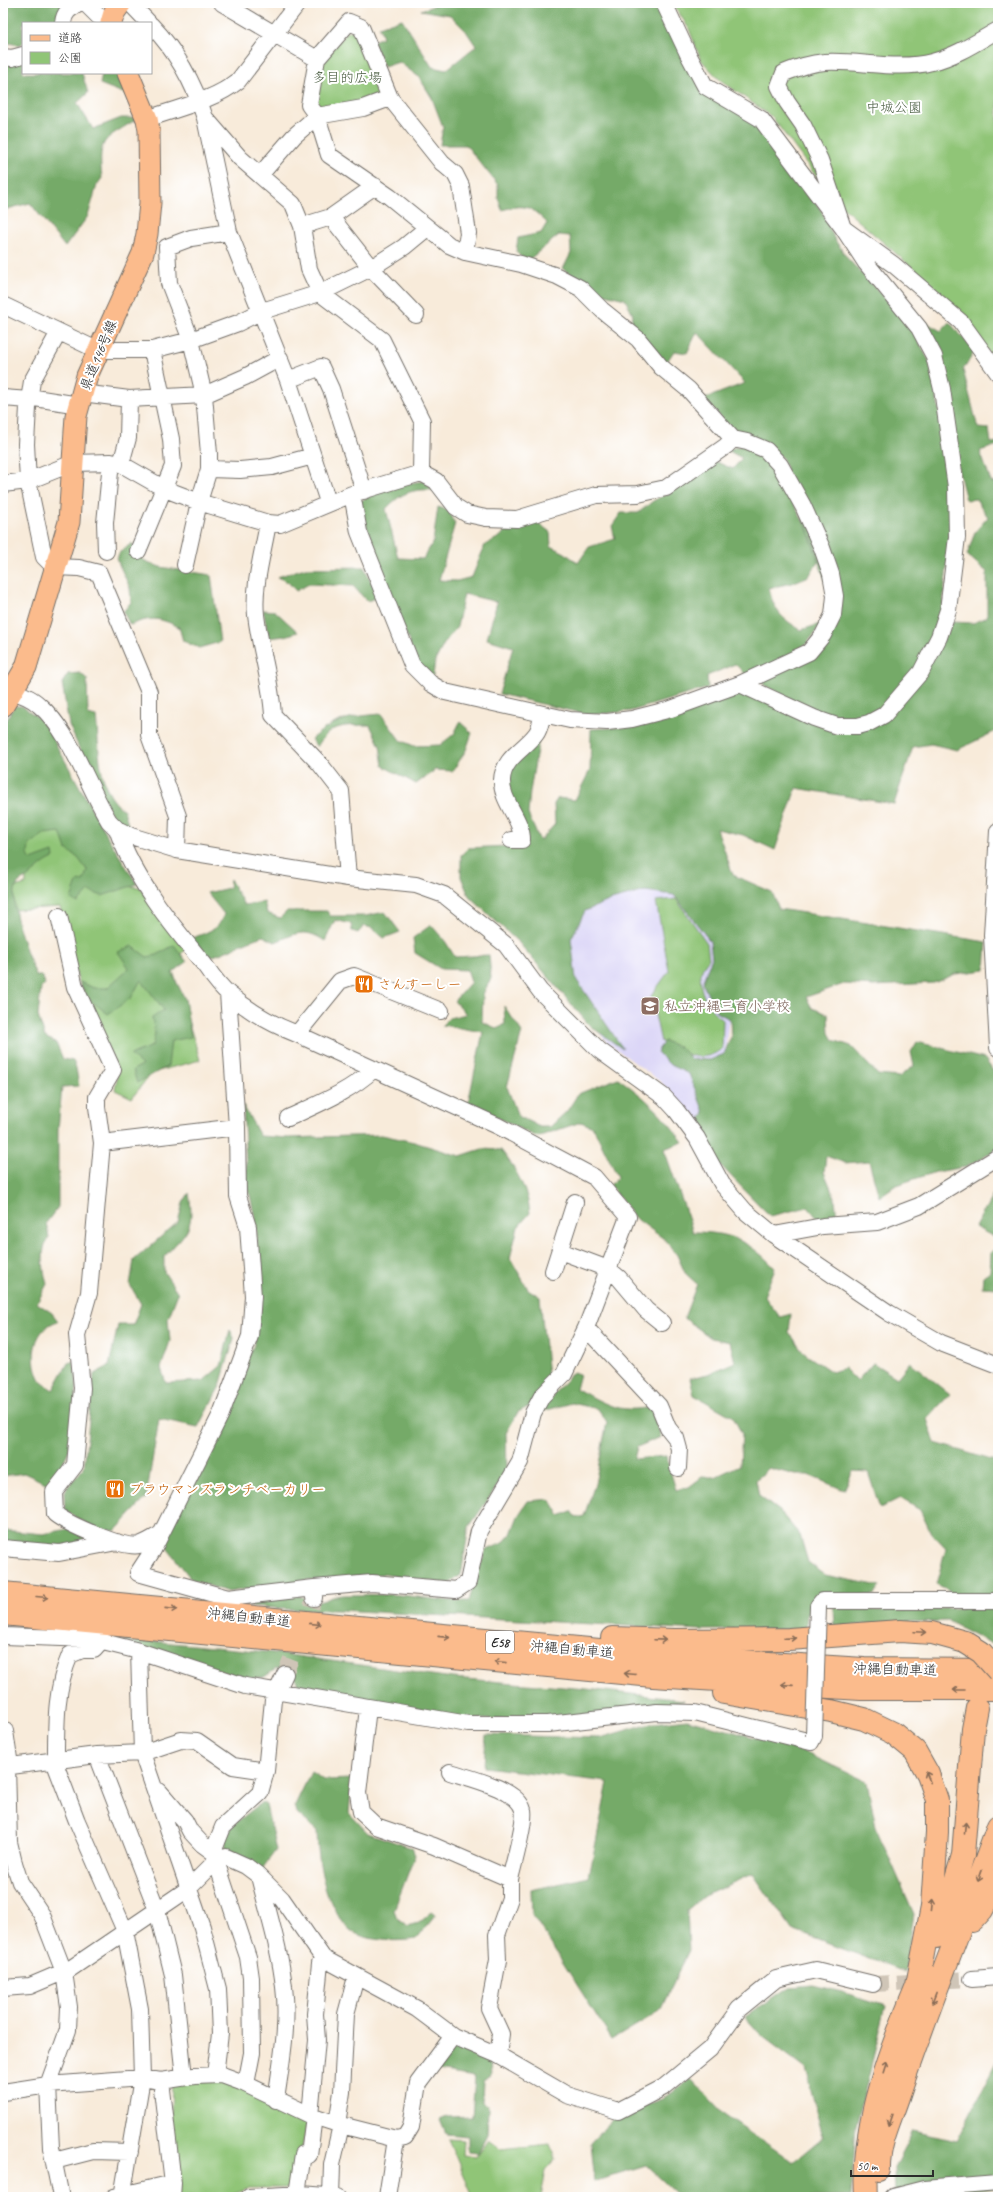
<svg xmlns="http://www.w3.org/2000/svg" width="1001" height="2200" font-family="Caveat,'Klee One',sans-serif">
<rect width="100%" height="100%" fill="#fff"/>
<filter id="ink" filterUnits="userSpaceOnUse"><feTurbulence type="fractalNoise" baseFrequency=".025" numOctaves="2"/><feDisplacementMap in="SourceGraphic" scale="8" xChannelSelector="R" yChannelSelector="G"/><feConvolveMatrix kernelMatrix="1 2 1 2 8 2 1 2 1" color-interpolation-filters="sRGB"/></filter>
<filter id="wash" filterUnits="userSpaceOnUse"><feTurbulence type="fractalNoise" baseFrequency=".012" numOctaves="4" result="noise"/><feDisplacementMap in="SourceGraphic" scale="16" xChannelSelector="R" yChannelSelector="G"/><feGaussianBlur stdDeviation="0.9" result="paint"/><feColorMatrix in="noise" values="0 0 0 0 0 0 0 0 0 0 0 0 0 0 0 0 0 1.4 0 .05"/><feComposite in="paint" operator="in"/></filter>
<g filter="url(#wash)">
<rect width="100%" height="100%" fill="#f8ebda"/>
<path fill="#dbd6f7" d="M639,887L674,892L711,940L729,1017L725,1053L698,1128L685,1109L661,1082L608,1043L564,994L560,932L580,902Z"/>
<path fill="#90c577" stroke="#5e7851" d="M673,3H998V365L945,296L832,198L772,117L719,79L701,60L689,29Z
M359,29L384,96L325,109L316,103L320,64L347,32Z
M70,830L93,885L140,887L185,950L171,964L200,1060L151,1073L132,1098L115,1090L118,1071L78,980L60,907L14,910L11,888L26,884L25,836Z
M676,899L707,943L709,959C691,977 704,1007 723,1020L722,1049C700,1065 682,1053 661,1042L651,996L669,971L656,901Z
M220,2078L308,2119L294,2188H249L221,2197H178L171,2116L172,2082Z
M448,2139L464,2140L463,2155L476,2157L488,2140L500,2149L550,2144L555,2160L546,2170L541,2197H473Z"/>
<path fill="#74aa68" stroke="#506a4a" d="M4,3H69L59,23H23V43L19,45L3,42Z
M442,3H658L690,66L757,122L821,210L835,240L848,259L910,324L929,361L939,409L951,494L950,538L942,613L911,678L886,705L867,715L844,722L819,715L764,685L762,679L786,668L837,614L782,457L732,431L704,399L745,383L697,332L687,353L674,351L666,363L630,325L633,315L625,299L592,291L563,269L571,253L570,236L559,235L526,262L516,252L518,238L541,233L547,223C531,207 526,203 502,210L498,198V185L466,145H440L443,127L432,98L419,77L399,62L384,67L373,41L383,37L379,27L402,19L432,67L446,70L476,46L466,31L450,15L421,10Z
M23,58V73H82L88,93L77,103L93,129L121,118H138C106,140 97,135 102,178L97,185L88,216L65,247L30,203L3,210V62Z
M102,73H123L128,95L100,84Z
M920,319L941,331L949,322L975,351L963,370L978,428L989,429L991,443L998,442V445L980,451L991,482L998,484V728L996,731L957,750L931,744L913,747L894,804L796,788L775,850L743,835L717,829L733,875L772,892L779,909L987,942L985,970L955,974L934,983L874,986L844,984L806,997L812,1008L828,1014L829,1033L833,1040L851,1046L878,1075L899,1077L914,1066L911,1052L917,1042L985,1059L998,1078V1149L966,1167L936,1172L896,1185L879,1197L869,1161L845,1163L826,1156L824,1172L835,1198L837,1219L819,1220L808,1207L770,1216L719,1164L698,1125L704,1112L689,1074L670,1065L657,1052L664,1041L680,1047L691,1059L710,1060L724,1054L731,1037L730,1019L718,1013L702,983L712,958L710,941L674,895L645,891L611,900L585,911L571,939L576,979L623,1049L590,1026L520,944L469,896L461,877V855L468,848L526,845L508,789L510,769L539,738L530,792L528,814L540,841L555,824L554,804L558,798L575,800L590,770L591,729L629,727L661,721L739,688L860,729L933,659L953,622L973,623L987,617V572L967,555L975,532L988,517L976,499L966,500Z
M743,445L760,453L777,472L814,542L818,562L809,576L792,583L769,588C774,611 781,618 801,630L820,624C804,656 777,663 747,676L735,664L707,676L708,688L631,711L589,715L499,694L513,647L487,639L497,602L464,594L457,627L445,642L435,661L433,676L417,662L379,565L359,502C380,490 401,483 425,481L433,490C411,489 401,493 386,509L398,558L423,559L433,542L438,507L448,510L455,523L439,580L457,581L472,577L485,545L501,536L510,524L537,522L550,532L551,546L565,553L578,563L589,547L615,539L612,526L621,513H638L653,501L674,490L714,461L733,469L742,458L727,450Z
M132,543L143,560L160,567L211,575L220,642L199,648L183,641L179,627C158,617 151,617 130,625L123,612L131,602L130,588L117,560L119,553Z
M364,567L379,597L367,601L353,586L309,584L296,591L288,582L277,577L305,568Z
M263,610L275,611L298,632L285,636L269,638Z
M80,673L87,679L88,715L96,717C100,747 96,791 124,810L129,828L113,818L87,766L69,725L62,683L68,674Z
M14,706H22L43,721L107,836L137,884L102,896L89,891L78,903L71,899L77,882L84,880L87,870L78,858L66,849L60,832L44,834L29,845L28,855L31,860L53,852L54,858C43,862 38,869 29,876C26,879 19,880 17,885C7,904 28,956 36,976H42L45,984L41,988L38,1016L45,1037L56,1043L63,1059L73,1061L76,1068L79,1086L62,1087L58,1129V1207L46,1223L49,1237C40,1248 43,1270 47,1284L37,1303L52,1313L58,1321C34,1328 29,1357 39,1378C41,1383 49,1387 53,1390L68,1363L74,1361L77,1387L69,1450L52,1486L24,1473L3,1476V727Z
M381,714L400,740L414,746L440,745L454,734L460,722L472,733L466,750L453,771L435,770L416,784L383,766L380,746L370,725C344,726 331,723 317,747L311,739C336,718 349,717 381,714Z
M230,879L244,905L264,902L267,913L280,918L287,911H327L330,916H365L385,912L400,932L384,938L372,928L364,926L358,933L352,931L351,924L335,920L325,941C304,927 296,934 275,942L263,936C242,942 226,954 205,958L190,939C204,933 220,930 224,914L207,893L229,888Z
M431,925L445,941L455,957L489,955L491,978L483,994L482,1022L496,1028L505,1024L504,1006L522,1032L507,1087L518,1116L540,1127H550L567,1111L578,1094L618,1078C647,1099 662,1113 683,1142L664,1149L693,1232C730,1232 749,1241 775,1268L764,1296L780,1317L791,1314L789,1332L805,1354L832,1372L844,1368L857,1381L873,1363L897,1378L910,1362L950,1394L927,1419L935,1443L998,1462V1647L948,1621L894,1622L834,1627L833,1607L885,1611L962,1608L949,1590L936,1584L946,1549L931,1533L920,1510L900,1498L880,1508L868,1472L853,1471L844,1490L808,1475H795L769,1468L756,1480L759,1496L780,1512L800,1535L808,1562L825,1575L880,1586L874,1595L816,1596L807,1614L806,1629L701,1630L339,1610L285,1609L244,1605L299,1595C321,1611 325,1594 347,1595C364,1595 382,1594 399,1595C423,1597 445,1602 469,1601L474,1582L486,1550L503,1543L511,1534L518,1516L528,1501L550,1499L560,1516L571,1511L576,1518L584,1516L595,1484L607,1422L598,1409L572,1403L543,1411L554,1394L573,1372L580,1374L576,1389C606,1403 616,1414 651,1407L661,1437L637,1447L634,1459L666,1456L676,1490L689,1487L702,1477H715L740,1465L742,1434L733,1417L694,1395L690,1378L708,1374L735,1362L730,1342L711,1338L684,1318L697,1284L685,1273L677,1255L664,1239L634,1217L610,1185L618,1177L593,1127L581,1122L537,1137L468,1103L483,1032L442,1025L449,1018L466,1014L454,1001L471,982L467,970L441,969L415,953L413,938Z
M174,945L187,962L172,973L185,999L191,1037L171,1041L168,1066L137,1083L133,1070L142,1065L130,1055L152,1046L155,1034L152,1018L164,1010L141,980L131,998L108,1014L89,999L80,982L94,988H107L129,968L118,952L132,946L147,957L157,955Z
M243,1105L260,1136L288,1138L382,1135L414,1142L460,1156L482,1149L501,1150C516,1169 528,1190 530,1213L518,1227L510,1258L528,1289L540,1297L548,1376L530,1406L518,1412L506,1433L507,1472L469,1527L461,1575L448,1584L382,1574L308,1580L228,1592L192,1580L164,1544L254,1345L261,1306L256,1223L247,1181Z
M998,1186V1239L975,1227Z
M189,1193C195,1230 187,1231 164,1257V1272L178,1293L168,1319L170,1341L161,1368L166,1383L203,1381L221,1366L230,1330L234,1338L220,1386L198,1427L159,1419L146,1498L115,1531L93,1527L65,1511L64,1491L84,1468L94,1374L109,1366L118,1325H133L141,1304L130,1285L134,1260L178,1222L183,1203Z
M998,1247V1288L982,1287L983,1276L990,1271L991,1252Z
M73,1528L94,1537L59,1549L3,1544V1530L43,1534Z
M107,1637L267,1652L453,1678L587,1689L684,1700L656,1707L547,1720L468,1719L298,1685L292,1670L276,1669L264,1677L246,1679Z
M687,1719L800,1750L867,1782L876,1827L914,1914L905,1972L792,1930L753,1874L704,1896L687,1910L689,1950L660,2011L612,2040L532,1914L531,1890L589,1877L608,1782L484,1767L486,1735L600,1738L647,1724Z
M311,1772L324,1780L352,1779L349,1813L368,1833L412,1848L415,1855L394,1910L397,1918L408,1926L419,1923L432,1912L436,1915L416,1939C398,1942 362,1942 348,1928C324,1903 318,1864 317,1831L297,1813L295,1805Z
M262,1802L266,1805L276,1850L262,1869L226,1848L225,1839L233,1825Z
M813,1985L842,1992L886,2006L856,2126L851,2197H680L646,2165L594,2181L590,2143L617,2115L663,2099L691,2079L724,2114L793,2162L823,2137L805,2068L762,2036L745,2017L789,1987Z
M462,2048L490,2059L491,2076L483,2081L482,2102L488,2108L487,2135L478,2153L468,2152V2136L446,2134L440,2120L447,2117L472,2116L475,2077L437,2071C442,2059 448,2049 462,2048Z
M998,2060V2186L932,2197H895L894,2168L913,2131L956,2141Z"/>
</g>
<g filter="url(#ink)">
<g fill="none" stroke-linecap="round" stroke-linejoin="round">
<path stroke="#cfc5b7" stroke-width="16" stroke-dasharray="16 8" stroke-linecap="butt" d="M285,1674L314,1599
M873,1984L972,1979"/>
<g stroke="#736e68" stroke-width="18">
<path id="minor" d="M85,3L98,16L111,20
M130,3L149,23
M222,3L317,59
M664,3L688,54L705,86L761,119L843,228L866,263L919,328L934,356L942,389L956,487L957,537L948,610L939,637L921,672L884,715L869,723L858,726H837L814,718L740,684
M63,23C64,11 71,8 81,3
M151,25C177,52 194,83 205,118L229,232L288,380L328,502
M998,30C977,42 956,56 932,62C897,71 860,60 825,62C810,63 797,68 784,73L779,86L787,102L803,125L820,160L843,228L894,265L961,322L998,373
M3,57L12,58L23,55
M390,98L361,27L349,22L317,59L309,105L317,116L363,108L390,98L442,163L455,174L461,186L468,233L465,252
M147,119C177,108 213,101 238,81L298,3
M207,120L240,158L293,204L302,226L309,269L320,293L382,340L422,421L421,473
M260,175L294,136L317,116L329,155L390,197L449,245L465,252L521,264L557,276L580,288L602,310L638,339L661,367L689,390L733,439L747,442L766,450L780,465L803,506L822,548L831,574L835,596L833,615L823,635L809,652L740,684L671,709L632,719L607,722L570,720L445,692L430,683L412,665L359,532L352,494
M331,217L371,268L416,315
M302,226L331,217L375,186
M5,306L97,350H152L191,340L238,323L262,311L320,293L371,268L404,247L427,228
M59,332L32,381L28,407L26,444L28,481L44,557L54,567L79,568L99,573L149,692V735L178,816L177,850
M288,380L321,367L331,389L364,491
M82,393L129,399L204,395L245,377L280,358
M3,398L29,400L35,398L79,405
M121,464L128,438L129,399
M209,469L240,470L272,467L313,456
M3,484L28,481L73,463L111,462L121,464L165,489L199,502L268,523L280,524L352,494L421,473L436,481L456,507L467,514L486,518L517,519L596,495L638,494L666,488L726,446L733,439
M268,523C263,553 253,585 256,615C260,648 271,681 273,715L320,764L341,791L348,878
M106,551L105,523L111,462
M138,551L173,466L171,439L152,350
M185,565L199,502L209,469V454L204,395L191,340L169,283L167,247L191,238L229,232
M3,688C15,692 30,696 39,705C71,732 87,785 109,821L117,829L131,836L177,850L348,878L416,885L444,895L506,945L540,991L599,1050L664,1097L676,1110L697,1138L722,1184L745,1211L774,1235L889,1313L941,1343L998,1365
M117,829C134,879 170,923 204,964C211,974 219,986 229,994C250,1012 271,1024 297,1034L498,1126L594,1177L628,1217L586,1328L564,1374L542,1396L533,1413L520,1462L479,1531L468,1582L456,1590L372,1583L314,1588
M998,831L992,935L998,1048
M511,840H522C522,818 501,802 502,780C503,758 525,749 536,734C540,729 541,720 543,714
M59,916L75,987L113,1070L97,1097V1107L102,1143L89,1293L77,1335L82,1388L75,1465L54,1492L55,1514C68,1524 123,1549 139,1545C146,1543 153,1538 159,1535
M228,993L237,1127L238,1196L248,1227L253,1296L250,1336L221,1414L153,1550L138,1573L228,1598L314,1588V1598
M297,1034L340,981L354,976L441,1011
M288,1118C318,1104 349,1092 374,1069
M102,1143L237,1127
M774,1235L823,1226L877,1222L919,1206L998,1157
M560,1251L608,1269L619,1278L646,1310L662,1323
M553,1271L575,1202
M586,1328L659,1406L668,1428L676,1438L679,1449L678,1468
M3,1548L59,1553L117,1542
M818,1606L822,1601H998
M3,1636L91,1639L139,1651L245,1686L468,1724H548L657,1712L695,1713L811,1742L814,1736
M102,1641L94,1650H82L70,1655C56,1687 56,1720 56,1755L54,1761L77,1821L125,1931L140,2009L142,2078L122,2197
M139,1651L142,1753L202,1927L218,1989L220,2034L215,2075
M368,1708L358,1793L361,1812L376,1826L434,1846L510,1879V1898L497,1935L498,1960L489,2008L501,2034L498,2055
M5,1731L10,1766
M97,1755L157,1910L173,1975L184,2077
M7,1766L9,1842L14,1863L20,1882L42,1915L64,1972L69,2007L68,2030L48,2085L51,2148L61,2197
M3,1767L97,1755L142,1753L181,1740L197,1741L233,1766L266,1771
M450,1772C469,1778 518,1789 523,1810C526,1819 513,1867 510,1879
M159,1791L185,1821L190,1831L202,1844L213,1852
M259,1876C268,1913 280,1949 284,1987C289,2024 281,2063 276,2100
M972,1979L998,1977
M3,1988L30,1986L70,1969L188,1889L217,1860L226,1857L246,1866L258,1875L282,1899L323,1958L417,2009L453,2036
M161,2081L173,2183L172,2197
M246,2084L252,2053L251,1978L248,1957L213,1852L223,1827L260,1793L266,1771L273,1700L285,1674
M3,2092L48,2085L142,2078L161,2081L194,2076L222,2075L241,2082L310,2115L341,2125L396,2139
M310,2115L317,2040L315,2014L320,1963L323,1958
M337,2124L342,2092L346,2014L356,1977
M54,2161L93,2151L130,2152
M297,2194L303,2154L309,2155L314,2116
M331,2196L332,2165L341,2125
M114,2197L173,2183
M249,2197L302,2194L338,2197
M387,2197L396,2139L405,2137L411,2127L418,2083L453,2036L498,2055L567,2095L618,2111L664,2087L710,2049L739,2009L776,1979L816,1970L873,1984
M892,2197L924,2189L998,2183"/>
</g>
<g stroke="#736e68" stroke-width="23">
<path id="major" d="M111,23L114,13L121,3
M3,706L26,667L69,522L76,416L87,376L143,253L147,234L150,203L149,130L147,119L128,73"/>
</g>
<g stroke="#736e68" stroke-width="24">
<path id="highway" d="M3,1593L673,1657L864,1669L998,1670
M3,1614L653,1676L861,1689H998
M612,1638L674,1640L789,1639L900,1631L932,1633L965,1642
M724,1693L831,1711L864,1719L893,1733L915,1751L928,1774L937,1800V1832L932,1907L917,1985
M972,1921L982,1910L998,1880
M936,1937L946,1914L963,1855L973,1729L977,1708
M879,2170C878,2144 891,2119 899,2094C929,2004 966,1916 998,1826
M866,2197C861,2116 893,2044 923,1971"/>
</g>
<use href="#minor" stroke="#fff" stroke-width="16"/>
<use href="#major" stroke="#fbbb8c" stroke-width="21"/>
<use href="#highway" stroke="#fbbb8c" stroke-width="22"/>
<g stroke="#736e68" stroke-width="18" stroke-linecap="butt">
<path id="minor-bridge" d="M814,1736L818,1606"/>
</g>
<g stroke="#736e68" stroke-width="24" stroke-linecap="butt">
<path id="highway-bridge" d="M965,1642L981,1652L998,1671"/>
</g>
<use href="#minor-bridge" stroke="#fff" stroke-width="16"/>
<use href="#highway-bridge" stroke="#fbbb8c" stroke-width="22"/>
</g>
<defs><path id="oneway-shaft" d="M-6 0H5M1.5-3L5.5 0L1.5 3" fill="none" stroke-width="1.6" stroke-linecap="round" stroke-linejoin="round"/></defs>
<g stroke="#896c57">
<use href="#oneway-shaft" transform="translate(42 1597) rotate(5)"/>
<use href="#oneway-shaft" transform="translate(171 1609) rotate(6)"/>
<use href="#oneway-shaft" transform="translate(315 1624) rotate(6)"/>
<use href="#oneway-shaft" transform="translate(920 1632) rotate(3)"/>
<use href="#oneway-shaft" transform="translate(444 1637) rotate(6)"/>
<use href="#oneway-shaft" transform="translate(790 1638) rotate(-2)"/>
<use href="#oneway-shaft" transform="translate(660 1640) rotate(2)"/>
<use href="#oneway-shaft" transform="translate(500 1662) rotate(-174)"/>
<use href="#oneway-shaft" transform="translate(630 1674) rotate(-175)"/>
<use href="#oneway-shaft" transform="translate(787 1685) rotate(-176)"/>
<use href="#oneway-shaft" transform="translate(959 1690) rotate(-180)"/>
<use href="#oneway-shaft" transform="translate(928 1777) rotate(-112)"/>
<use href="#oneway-shaft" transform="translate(965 1828) rotate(-85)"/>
<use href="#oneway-shaft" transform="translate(980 1876) rotate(110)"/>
<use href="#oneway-shaft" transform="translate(932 1905) rotate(-84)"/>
<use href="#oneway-shaft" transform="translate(934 1998) rotate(111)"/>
<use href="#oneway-shaft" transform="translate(885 2067) rotate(-72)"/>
<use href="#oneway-shaft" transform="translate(890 2120) rotate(109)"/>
</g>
</g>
<defs>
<g id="restaurant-square" transform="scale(1)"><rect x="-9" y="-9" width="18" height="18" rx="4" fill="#e8710a" stroke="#fff"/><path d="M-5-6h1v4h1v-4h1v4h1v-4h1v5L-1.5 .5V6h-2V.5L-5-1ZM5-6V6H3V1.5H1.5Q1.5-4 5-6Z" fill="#fff"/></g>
<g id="school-square" transform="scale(1)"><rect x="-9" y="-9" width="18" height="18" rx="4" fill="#8d6e63" stroke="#fff"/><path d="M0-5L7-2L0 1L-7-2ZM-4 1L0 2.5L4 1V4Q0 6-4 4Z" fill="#fff"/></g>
</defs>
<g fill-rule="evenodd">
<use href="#restaurant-square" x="364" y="984"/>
<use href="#school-square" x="650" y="1006"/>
<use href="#restaurant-square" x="115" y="1489"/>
</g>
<g text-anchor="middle" stroke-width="4" stroke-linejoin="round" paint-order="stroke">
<rect fill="#fff" stroke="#6b6b6b" stroke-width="1" x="486" y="1631" width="28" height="22" rx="3"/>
<g font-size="13" font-weight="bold" fill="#2b2b2b">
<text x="500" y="1647">E58</text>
</g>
<g font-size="14" fill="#4e6146" stroke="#fff">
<text x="347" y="82">多目的広場</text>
<text x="894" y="112">中城公園</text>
</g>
<g font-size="14" fill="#2b2b2b" stroke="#fff">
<text transform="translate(98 355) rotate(-68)" y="5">県道146号線</text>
<text transform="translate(249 1617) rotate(6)" y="5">沖縄自動車道</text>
<text transform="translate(572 1649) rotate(5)" y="5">沖縄自動車道</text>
<text transform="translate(895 1669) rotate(1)" y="5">沖縄自動車道</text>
</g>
<g font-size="14" fill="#c56008" stroke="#fff" text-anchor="start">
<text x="378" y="989">さんすーしー</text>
<text x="129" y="1494">プラウマンズランチベーカリー</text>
</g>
<g font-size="14" fill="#785e54" stroke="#fff" text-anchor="start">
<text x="664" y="1011">私立沖縄三育小学校</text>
</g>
</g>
<rect width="1001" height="2200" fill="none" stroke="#fff" stroke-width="16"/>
<rect x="22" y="22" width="130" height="52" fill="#ffffff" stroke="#aaaaaa"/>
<rect x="30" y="35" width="20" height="6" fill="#fbbb8c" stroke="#aaaaaa"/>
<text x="58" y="42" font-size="12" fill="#2b2b2b">道路</text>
<rect x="30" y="52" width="20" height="12" fill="#90c577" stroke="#aaaaaa"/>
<text x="58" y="62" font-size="12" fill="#2b2b2b">公園</text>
<path d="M851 2170v6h82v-6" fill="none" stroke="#2b2b2b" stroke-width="2"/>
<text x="857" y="2170" font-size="12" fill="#2b2b2b" stroke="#ffffff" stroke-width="3" paint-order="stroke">50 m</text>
</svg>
